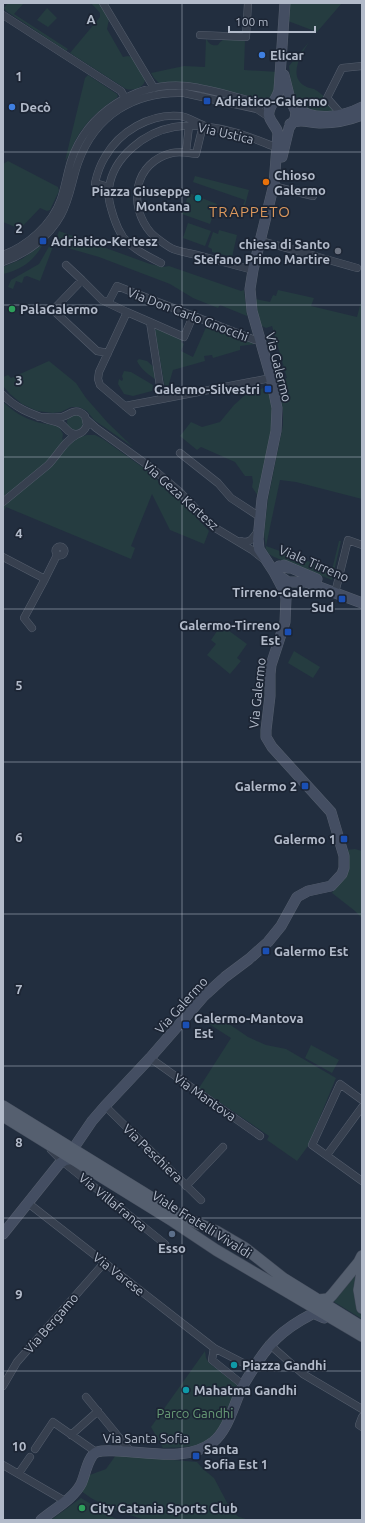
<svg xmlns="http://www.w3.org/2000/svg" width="365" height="1523" font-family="Ubuntu,sans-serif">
<rect width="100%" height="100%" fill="#222e3f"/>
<path fill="#253c40" d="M8,3H24L14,14L68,49L66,51L6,11L4,8Z
M91,3H101L109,19L107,29L123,57L128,56L132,57L145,79C145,88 133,91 126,89L70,53L100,17V13Z
M289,3H342L317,32L288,21Z
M47,8L57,18L48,27L37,20Z
M206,38C209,44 211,46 218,45C224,35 235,38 245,39L244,70L279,72L277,86L270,98L265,100L198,84L178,82L159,83L154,78L151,73L184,66L205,67Z
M309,42C302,53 287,76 305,86C308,88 311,88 314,89C323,94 331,103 337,111H312L301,107L293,96L292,91L289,66Z
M88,75L117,94L118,97C101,108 86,121 76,139C73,145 70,155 65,161L85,78Z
M8,161L58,187L59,191L50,210L47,211L40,208L20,229L3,222V164Z
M195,176L249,190L244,209L242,208L245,200L193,182Z
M189,193L217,204L210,224L182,214Z
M188,223L211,231L205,246L183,238Z
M219,230L237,235L232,257L212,252V249L208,247L213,232L218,234Z
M59,231L150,264L163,267L169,266L241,291L244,290L247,316L220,305L218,308L193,298L170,284L99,257L54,244L40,281L27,276L24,277L22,283L16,281L13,289L8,287L11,280L39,264L51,243L54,244Z
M43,244C34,261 21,270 3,274V267L22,259Z
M278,290L314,298L311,306L357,317L362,298V499L296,482L280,480L266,546L332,570L339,541H341L332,580L274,557L269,554L266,549L264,533L268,499L283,425V411L279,384L281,380L287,378L272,326L266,328L260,325L255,299L270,302L273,295L276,296Z
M207,325L256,344L240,346V350L213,358L212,355L204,356L205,361L173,370L166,394L155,330L157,329L182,340L181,342L184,344L181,351L193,357Z
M139,359L147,361L155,368L157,381C150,375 141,370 137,361Z
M49,361L76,383L86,398L108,423L133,447L94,420L87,411L79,407H71L61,412L53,413L37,411L22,404L10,394L4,387L3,377L8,375L11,378Z
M124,371L131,372L153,385L152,391L133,396L124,394L118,384L119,379L122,381L123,379L122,376Z
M268,386L272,406L271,430L258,496L252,487L253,482L252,476H245L235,462L201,447L197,450L180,436L191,422L202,427L220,422L234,405L244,396Z
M3,402C13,411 23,418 37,422C44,424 52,424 59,427L63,434L62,440L64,438C60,457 19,486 3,499Z
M67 422a8 8 0 1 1 16 0a8 8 0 1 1-16 0Z
M87,435H95L103,439L145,469L182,502L209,531L204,544L170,530L152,494L131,546L135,548L131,559L6,507L3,513V505L67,445L69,446L77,438Z
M221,625L247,644L237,658L241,661L230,674L207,655L216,644L211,640Z
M294,651L320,667L313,678L288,663Z
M355,849L362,851V918L355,911L332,893C345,876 352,872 347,850Z
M216,1015L248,1037L266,1045L286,1049L336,1078L308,1146L297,1161L267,1140L269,1136L199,1088L231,1038L209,1024Z
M311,1045L339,1060L332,1073L305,1058Z
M354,1274H356L360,1312L362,1319L331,1300Z
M205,1351L206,1358L209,1363L237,1385V1388C229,1407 220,1438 197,1445C187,1448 174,1447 163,1448L151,1427Z
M116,1455L197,1462L203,1469L214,1478L232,1512L239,1517L249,1520H145L111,1509L91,1498L81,1491L87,1476L106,1469Z
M81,1498L114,1518L120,1520H51Z"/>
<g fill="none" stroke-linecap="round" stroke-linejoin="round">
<g stroke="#555e6d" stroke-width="8">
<path id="street" d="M103,3L154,88
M3,15L121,91L125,98
M200,35L246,37L248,3
M341,114L327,98L342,68L362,66
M186,152L189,126
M273,186L313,196
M109,187L95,183C97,174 100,165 105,157C119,132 150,113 180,116C188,117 195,122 203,125L196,154C188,153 181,151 172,153C134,162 127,205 151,233C156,238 167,246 173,249C181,252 189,253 197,255C216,260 234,265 253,270
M260,241C293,249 324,259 357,268
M3,255C27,246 52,225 61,199C65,187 67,174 71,161C87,113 136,81 187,86C211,89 235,97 259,103L267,104L274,102
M3,262C26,254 49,237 61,215C70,199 72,180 78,163C95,115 135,91 184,93L257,109L269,117
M161,263C147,256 133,249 123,237C119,231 116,224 114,218C111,208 107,198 109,188C113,157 145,132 174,127C200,123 228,129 252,138C261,141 269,145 278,148
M66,265L82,280
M108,303L127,312
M150,322L184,337L193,316
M108,353L97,351L53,310L82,280L102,300L108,303L117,286L255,340L260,339
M3,395C16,408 29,413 46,419C51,421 56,421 61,424C66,427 68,434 76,434C81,434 85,430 87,425L85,416C76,407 71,414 62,417C55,418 47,417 39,417
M125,406L162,399
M132,412L100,385L98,379L99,372L127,312L150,322L162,399L271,378
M86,419L96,428L153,469L180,492L212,526L252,550L262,558
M180,453L218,483L231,498L260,517
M3,502L48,465C58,455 64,441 78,434
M241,541C250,544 253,538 258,531
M55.5 551a4.5 4.5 0 1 1 9 0a4.5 4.5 0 1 1-9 0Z
M3,557L45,579L24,618L32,628
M45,579L57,555
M335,593L348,540L362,545
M150,1058L260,1136
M362,1100L340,1084L312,1145L362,1181
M105,1106L201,1200
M51,1150L62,1161L165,1244
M327,1155L362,1107
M186,1186L223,1147
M28,1203L214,1348L253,1368
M269,1344L303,1374L362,1409
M214,1348L212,1360L243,1385
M3,1386L17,1362L104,1263
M86,1397L131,1452
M362,1417L359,1425L362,1427
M71,1435L98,1411
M35,1449L53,1422L96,1452
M3,1465L65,1501
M19,1473L30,1457"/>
</g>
<g stroke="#555e6d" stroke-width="11">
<path id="secondary" d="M295,107C313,122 343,117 362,107
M290,124C300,118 310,123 321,123C335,123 349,120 362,115
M282,157L289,128L295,119L296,112L290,99L284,75
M284,565L317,579
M289,568L279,566L274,572L288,582H306L362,603
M73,1149L92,1121L105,1106L150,1058L204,996L225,977L249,959L268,942L281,926L297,897L308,891L331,886L342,874L344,868V856L331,812L272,747L266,737V730L270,696V674L271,665L285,622L286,598L284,591L274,572L259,549L258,539L262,499L276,431L277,408L271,378L252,311L250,289L253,270L274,184L278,133C276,126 271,123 269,116C267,107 277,100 279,90L285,3
M3,1234L59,1164L65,1160L72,1159
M41,1520C54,1509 73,1499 81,1484C85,1476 88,1455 97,1452C104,1450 111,1451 118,1451C148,1452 188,1462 213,1442C227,1431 233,1408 240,1392C243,1385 246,1380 250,1374C268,1344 281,1330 312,1314H315L324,1318"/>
</g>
<g stroke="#404958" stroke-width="12">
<path id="primary" d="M3,1106L175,1212L187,1219L216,1231L245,1248L283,1278L362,1327
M3,1116L171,1220L216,1250L362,1336
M362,1272L359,1290L362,1308
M317,1300L328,1299L332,1295L359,1262L362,1256"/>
</g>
<use href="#street" stroke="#37404f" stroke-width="7"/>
<use href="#secondary" stroke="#444e62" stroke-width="10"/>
<use href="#primary" stroke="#555f6f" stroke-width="11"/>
</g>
<path fill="none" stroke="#b3bbca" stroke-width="1" stroke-opacity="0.55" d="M182,3V1520M3,152H362M3,305H362M3,457H362M3,609H362M3,762H362M3,914H362M3,1066H362M3,1218H362M3,1371H362"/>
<g fill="#3f7fe0" stroke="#1c2534" stroke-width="1.5">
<circle cx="262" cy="55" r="4"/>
<circle cx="12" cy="107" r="4"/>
</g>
<g fill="#1a4fb4" stroke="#1c2534" stroke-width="1.5">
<rect x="203" y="97" width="8" height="8" rx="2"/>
<rect x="39" y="237" width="8" height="8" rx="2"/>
<rect x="264" y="385" width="8" height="8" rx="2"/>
<rect x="338" y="595" width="8" height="8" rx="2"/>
<rect x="284" y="628" width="8" height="8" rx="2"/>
<rect x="301" y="782" width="8" height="8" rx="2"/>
<rect x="340" y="835" width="8" height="8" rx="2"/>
<rect x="262" y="947" width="8" height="8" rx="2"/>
<rect x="182" y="1021" width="8" height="8" rx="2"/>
<rect x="192" y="1452" width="8" height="8" rx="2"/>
</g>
<circle fill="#e8710a" stroke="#1c2534" stroke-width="1.5" cx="266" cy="182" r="4"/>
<g fill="#0f9aa8" stroke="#1c2534" stroke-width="1.5">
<circle cx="198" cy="198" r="4"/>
<circle cx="234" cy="1365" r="4"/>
<circle cx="186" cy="1390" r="4"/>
</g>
<circle fill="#6b7280" stroke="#1c2534" stroke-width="1.5" cx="338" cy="251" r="4"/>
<g fill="#2e9e5b" stroke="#1c2534" stroke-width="1.5">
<circle cx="12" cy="309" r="4"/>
<circle cx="82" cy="1508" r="4"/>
</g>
<circle fill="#5c6f8a" stroke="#1c2534" stroke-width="1.5" cx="172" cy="1234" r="4"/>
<g text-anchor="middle" stroke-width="3.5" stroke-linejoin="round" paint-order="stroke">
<g font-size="13" font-weight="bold" fill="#b3bbca" stroke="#1c2534" text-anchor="start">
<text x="270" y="60">Elicar</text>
<text x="215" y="106">Adriatico-Galermo</text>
<text x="20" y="112">Decò</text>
<text x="274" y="180">Chioso<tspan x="274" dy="15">Galermo</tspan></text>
<text x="190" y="196" text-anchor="end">Piazza Giuseppe<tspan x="190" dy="15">Montana</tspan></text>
<text x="51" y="246">Adriatico-Kertesz</text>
<text x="330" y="249" text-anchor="end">chiesa di Santo<tspan x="330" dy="15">Stefano Primo Martire</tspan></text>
<text x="20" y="314">PalaGalermo</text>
<text x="260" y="394" text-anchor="end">Galermo-Silvestri</text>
<text x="334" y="597" text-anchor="end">Tirreno-Galermo<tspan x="334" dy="15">Sud</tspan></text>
<text x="280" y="630" text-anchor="end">Galermo-Tirreno<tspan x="280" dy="15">Est</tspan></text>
<text x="297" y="791" text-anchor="end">Galermo 2</text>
<text x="336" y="844" text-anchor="end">Galermo 1</text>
<text x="274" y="956">Galermo Est</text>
<text x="194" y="1023">Galermo-Mantova<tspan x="194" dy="15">Est</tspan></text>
<text x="172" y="1253" text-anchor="middle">Esso</text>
<text x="242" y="1370">Piazza Gandhi</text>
<text x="194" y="1395">Mahatma Gandhi</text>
<text x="204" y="1454">Santa<tspan x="204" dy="15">Sofia Est 1</tspan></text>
<text x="90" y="1513">City Catania Sports Club</text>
</g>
<g font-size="13" fill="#b3bbca" stroke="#1c2534">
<text transform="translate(226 133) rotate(13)" y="5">Via Ustica</text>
<text transform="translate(188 314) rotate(21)" y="5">Via Don Carlo Gnocchi</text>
<text transform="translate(279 367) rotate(76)" y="5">Via Galermo</text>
<text transform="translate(181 495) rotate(42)" y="5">Via Geza Kertesz</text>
<text transform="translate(314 563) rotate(23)" y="5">Viale Tirreno</text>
<text transform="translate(257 693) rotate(-84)" y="5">Via Galermo</text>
<text transform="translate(181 1005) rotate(-48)" y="5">Via Galermo</text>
<text transform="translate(205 1097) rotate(35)" y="5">Via Mantova</text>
<text transform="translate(153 1153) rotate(44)" y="5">Via Peschiera</text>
<text transform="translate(113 1202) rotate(39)" y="5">Via Villafranca</text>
<text transform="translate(202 1224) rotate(32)" y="5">Viale Fratelli Vivaldi</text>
<text transform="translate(119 1274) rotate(38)" y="5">Via Varese</text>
<text transform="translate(51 1323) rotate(-49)" y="5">Via Bergamo</text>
<text x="146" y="1443">Via Santa Sofia</text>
</g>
<g font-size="13" fill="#689c76" stroke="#1c2534">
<text x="195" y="1418">Parco Gandhi</text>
</g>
<g font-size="15" letter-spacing="1" fill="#db985d" stroke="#1c2534">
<text x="250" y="217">TRAPPETO</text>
</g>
</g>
<g font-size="13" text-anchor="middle" font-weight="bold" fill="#b3bbca" stroke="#1c2534" stroke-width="3.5" stroke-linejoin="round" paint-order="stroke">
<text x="91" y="24">A</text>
<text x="19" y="81">1</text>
<text x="19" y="233">2</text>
<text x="19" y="385">3</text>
<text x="19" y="538">4</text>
<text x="19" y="690">5</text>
<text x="19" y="842">6</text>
<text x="19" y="994">7</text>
<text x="19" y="1147">8</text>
<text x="19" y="1299">9</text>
<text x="19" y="1451">10</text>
</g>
<rect width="365" height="1523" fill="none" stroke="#b3bbca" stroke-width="8"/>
<path d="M229 26v6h86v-6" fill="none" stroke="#b3bbca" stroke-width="2"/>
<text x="235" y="26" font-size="12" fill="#b3bbca" stroke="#1c2534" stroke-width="3" paint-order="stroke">100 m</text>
</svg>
